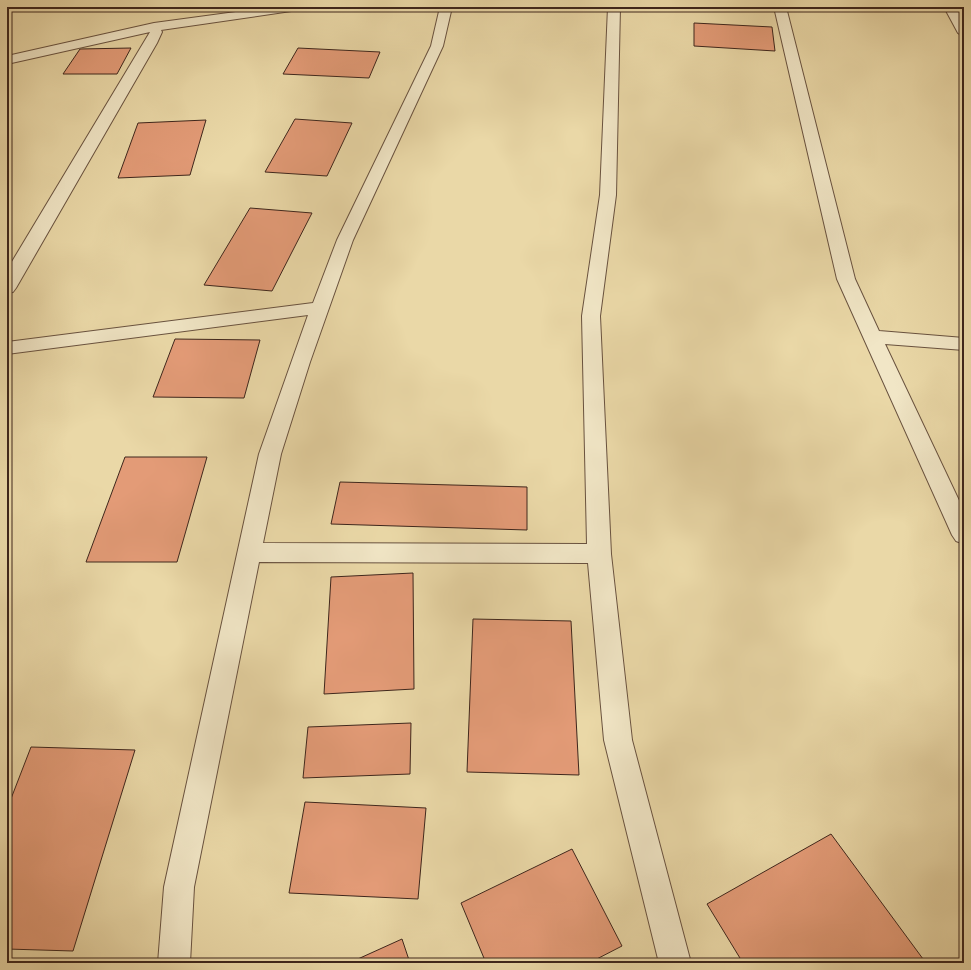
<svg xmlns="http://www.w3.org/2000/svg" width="971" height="970" font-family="'Libre Bodoni',serif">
<rect width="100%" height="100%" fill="#ead8a7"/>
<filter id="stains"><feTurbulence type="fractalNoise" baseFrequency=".005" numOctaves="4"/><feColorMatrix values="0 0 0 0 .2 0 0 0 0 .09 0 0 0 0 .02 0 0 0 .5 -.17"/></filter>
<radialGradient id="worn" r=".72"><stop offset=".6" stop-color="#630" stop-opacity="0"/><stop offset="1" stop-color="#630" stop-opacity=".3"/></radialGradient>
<path fill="#e39b77" stroke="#3e261c" d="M694,23L772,27L775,51L694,46Z
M131,48L117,74H63L80,49Z
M298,48L380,52L369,78L283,74Z
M295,119L352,123L327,176L265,172Z
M206,120L190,175L118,178L138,123Z
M250,208L312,213L272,291L204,285Z
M175,339L260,340L244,398L153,397Z
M125,457H207L177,562H86Z
M340,482L527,487V530L331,524Z
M413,573L414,689L324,694L331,577Z
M473,619L571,621L579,775L467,772Z
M411,723L410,774L303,778L308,727Z
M31,747L135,750L73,951L7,949V809Z
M305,802L426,808L418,899L289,893Z
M831,834L926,963H743L707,904Z
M572,849L622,946L589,963H486L461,903Z
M402,939L410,963H349Z"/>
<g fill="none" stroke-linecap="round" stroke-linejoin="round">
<g stroke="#69523f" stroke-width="2">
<path id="street" d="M273,7H304L298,10L161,30L162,32L157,43L16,288L13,292L7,293V270L150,32L7,64V56L154,23Z
M440,7H452L443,46L353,240L310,362L281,454L263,543L587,544L582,316L600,195L608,7H620L616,195L600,316L611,554L632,740L691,963H659L604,740L588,563L259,562L194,887L190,963H158L164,887L259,454L308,315L7,354V342L313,303L337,240L431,46Z
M774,7H786L855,279L879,331L964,338V350L885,344L964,511V544L956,541L952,535L837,279Z
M944,7H956L964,22V37L958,33Z"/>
</g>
<use href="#street" fill="#f1e6c6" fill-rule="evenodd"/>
</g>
<rect width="971" height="970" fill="none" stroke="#ead8a7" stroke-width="24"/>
<rect x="8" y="8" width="955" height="954" fill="none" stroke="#3e261c" stroke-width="2"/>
<rect x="12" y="12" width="947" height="946" fill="none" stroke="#3e261c"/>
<rect width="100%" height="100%" filter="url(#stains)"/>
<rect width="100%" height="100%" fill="url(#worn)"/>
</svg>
